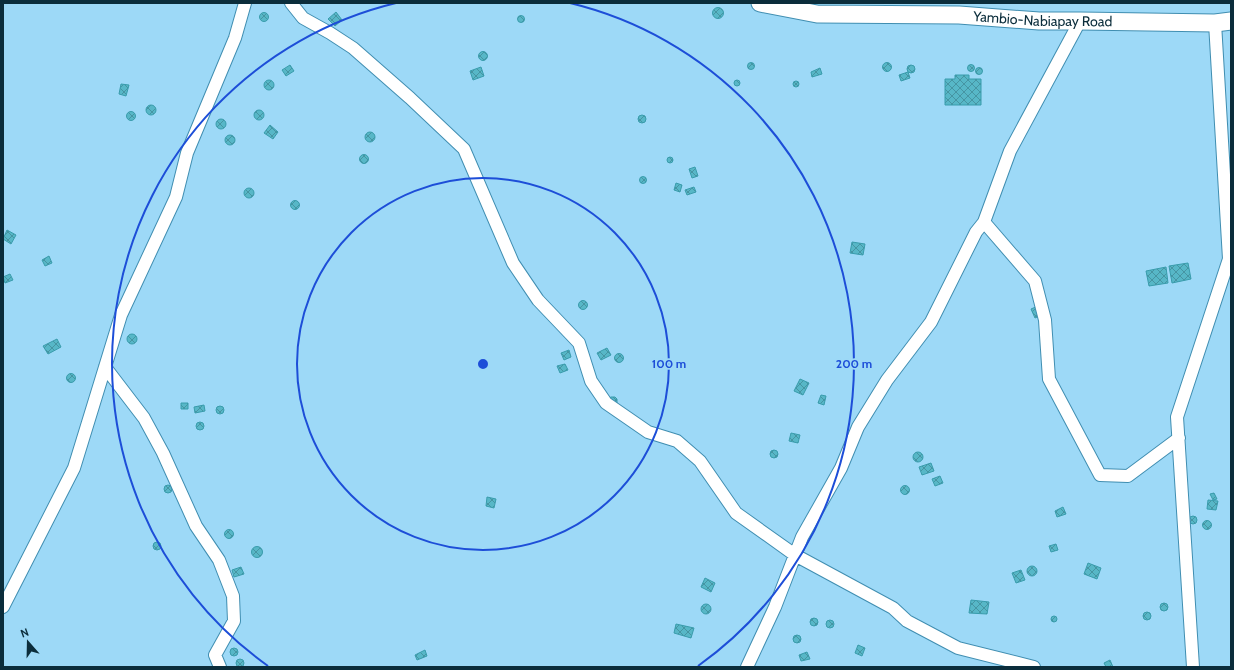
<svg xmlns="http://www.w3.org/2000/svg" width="1234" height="670" font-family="Cabin,sans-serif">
<defs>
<pattern id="building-cross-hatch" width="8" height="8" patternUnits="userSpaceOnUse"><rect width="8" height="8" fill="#57b7c7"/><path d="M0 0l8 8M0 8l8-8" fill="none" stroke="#4695a3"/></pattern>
</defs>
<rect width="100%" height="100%" fill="#9dd9f7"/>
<path fill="url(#building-cross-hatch)" stroke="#399cac" d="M712.5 13a5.5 5.5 0 1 1 11 0a5.5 5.5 0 1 1-11 0Z
M336,12L342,20L335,26L328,19Z
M259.5 17a4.5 4.5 0 1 1 9 0a4.5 4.5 0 1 1-9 0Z
M517.5 19a3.5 3.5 0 1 1 7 0a3.5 3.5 0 1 1-7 0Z
M478.5 56a4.5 4.5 0 1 1 9 0a4.5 4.5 0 1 1-9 0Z
M747.5 66a3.5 3.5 0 1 1 7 0a3.5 3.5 0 1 1-7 0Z
M882.5 67a4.5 4.5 0 1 1 9 0a4.5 4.5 0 1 1-9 0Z
M967.5 68a3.5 3.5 0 1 1 7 0a3.5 3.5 0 1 1-7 0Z
M290,65L294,71L286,76L282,70Z
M907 69a4 4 0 1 1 8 0a4 4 0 1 1-8 0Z
M481,67L484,76L473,80L470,71Z
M975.5 71a3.5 3.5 0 1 1 7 0a3.5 3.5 0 1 1-7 0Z
M820,68L822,74L812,77L811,72Z
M908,72L910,78L901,81L899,75Z
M955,75H969V79H981V105H945V79H955Z
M734 83a3 3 0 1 1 6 0a3 3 0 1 1-6 0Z
M264 85a5 5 0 1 1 10 0a5 5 0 1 1-10 0Z
M793 84a3 3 0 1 1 6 0a3 3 0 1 1-6 0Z
M121,84L129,85L126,96L119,94Z
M146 110a5 5 0 1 1 10 0a5 5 0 1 1-10 0Z
M254 115a5 5 0 1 1 10 0a5 5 0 1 1-10 0Z
M126.5 116a4.5 4.5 0 1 1 9 0a4.5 4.5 0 1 1-9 0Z
M638 119a4 4 0 1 1 8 0a4 4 0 1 1-8 0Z
M216 124a5 5 0 1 1 10 0a5 5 0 1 1-10 0Z
M270,125L278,132L273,139L264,133Z
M365 137a5 5 0 1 1 10 0a5 5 0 1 1-10 0Z
M225 140a5 5 0 1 1 10 0a5 5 0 1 1-10 0Z
M359.5 159a4.5 4.5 0 1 1 9 0a4.5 4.5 0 1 1-9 0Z
M667 160a3 3 0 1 1 6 0a3 3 0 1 1-6 0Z
M695,167L698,176L692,178L689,169Z
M639.5 180a3.5 3.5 0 1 1 7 0a3.5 3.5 0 1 1-7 0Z
M676,183L682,185L680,192L674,190Z
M694,187L696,192L687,195L685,190Z
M244 193a5 5 0 1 1 10 0a5 5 0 1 1-10 0Z
M290.5 205a4.5 4.5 0 1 1 9 0a4.5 4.5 0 1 1-9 0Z
M7,230L16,235L11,244L3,239Z
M852,242L865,244L863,255L850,253Z
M49,256L52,263L45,266L42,260Z
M1188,263L1191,279L1172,283L1169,266Z
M1166,267L1168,283L1149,286L1146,271Z
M10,274L13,280L5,283L3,277Z
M578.5 305a4.5 4.5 0 1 1 9 0a4.5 4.5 0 1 1-9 0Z
M1038,306L1042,315L1035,318L1031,309Z
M127 339a5 5 0 1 1 10 0a5 5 0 1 1-10 0Z
M57,339L61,347L48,354L43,346Z
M607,348L611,355L601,360L597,353Z
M569,350L571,357L564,360L561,353Z
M614.5 358a4.5 4.5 0 1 1 9 0a4.5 4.5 0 1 1-9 0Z
M565,364L568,370L560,373L557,366Z
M66.5 378a4.5 4.5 0 1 1 9 0a4.5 4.5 0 1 1-9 0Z
M800,379L809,383L803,395L794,391Z
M821,395L826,396L824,405L818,403Z
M611,397H615L617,399V403L614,405L608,399Z
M181,403H188V409H181Z
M204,405L205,411L195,413L194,407Z
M216 410a4 4 0 1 1 8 0a4 4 0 1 1-8 0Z
M196 426a4 4 0 1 1 8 0a4 4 0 1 1-8 0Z
M791,433L800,435L798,443L789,441Z
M770 454a4 4 0 1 1 8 0a4 4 0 1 1-8 0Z
M913 457a5 5 0 1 1 10 0a5 5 0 1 1-10 0Z
M931,463L934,471L922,475L919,467Z
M940,476L943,483L935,486L932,479Z
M164 489a4 4 0 1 1 8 0a4 4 0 1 1-8 0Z
M900.5 490a4.5 4.5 0 1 1 9 0a4.5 4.5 0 1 1-9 0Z
M1214,493L1217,499L1213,500L1210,494Z
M487,497L496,499L494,508L486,506Z
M1208,500L1218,501L1216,510L1207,509Z
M1063,507L1066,514L1057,517L1055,511Z
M1189 520a4 4 0 1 1 8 0a4 4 0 1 1-8 0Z
M1202.5 525a4.5 4.5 0 1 1 9 0a4.5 4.5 0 1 1-9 0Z
M224.5 534a4.5 4.5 0 1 1 9 0a4.5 4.5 0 1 1-9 0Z
M153 546a4 4 0 1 1 8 0a4 4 0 1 1-8 0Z
M1056,544L1058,550L1051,552L1049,546Z
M251.5 552a5.5 5.5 0 1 1 11 0a5.5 5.5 0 1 1-11 0Z
M1088,563L1101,568L1097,579L1084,574Z
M1027 571a5 5 0 1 1 10 0a5 5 0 1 1-10 0Z
M241,567L244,574L234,577L232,570Z
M1021,570L1025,580L1016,583L1012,573Z
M705,578L715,583L711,592L701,587Z
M971,600L989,602L987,614L969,613Z
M1160 607a4 4 0 1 1 8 0a4 4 0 1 1-8 0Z
M701 609a5 5 0 1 1 10 0a5 5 0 1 1-10 0Z
M1143 616a4 4 0 1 1 8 0a4 4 0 1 1-8 0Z
M1051 619a3 3 0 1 1 6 0a3 3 0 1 1-6 0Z
M810 622a4 4 0 1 1 8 0a4 4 0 1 1-8 0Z
M826 624a4 4 0 1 1 8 0a4 4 0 1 1-8 0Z
M676,624L694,628L691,638L674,633Z
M793 639a4 4 0 1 1 8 0a4 4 0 1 1-8 0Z
M858,645L865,648L862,656L855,653Z
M230 652a4 4 0 1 1 8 0a4 4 0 1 1-8 0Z
M425,650L427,656L417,660L415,655Z
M807,652L810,659L801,661L799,655Z
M236 663a4 4 0 1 1 8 0a4 4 0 1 1-8 0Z
M1110,660L1113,667H1106L1104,663Z"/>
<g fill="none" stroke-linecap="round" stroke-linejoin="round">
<g stroke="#408eb1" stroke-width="14">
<path id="street" d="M291,3L303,18L330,33L353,48L410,98L464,149L513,263L538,300L579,343L591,381L606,403L648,432L677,441L700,461L736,513L795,555L893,608L907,621L958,648L1034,667
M984,222L1035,281L1045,320L1049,379L1100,475L1128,476L1179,438
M105,367L144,418L163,453L196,526L219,560L233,596L234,621L215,655L220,667
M3,607L74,468L121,315L176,197L187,153L235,38L245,3
M747,667L775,607L802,537L841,468L858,427L887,380L931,322L976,232L984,222L1010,151L1080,21
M1193,667L1177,417L1229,259L1215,23"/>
</g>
<g stroke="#408eb1" stroke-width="19">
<g id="secondary">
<path id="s1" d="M760,3L817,14L959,15L1039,21H1080L1215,23L1231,21"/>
</g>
</g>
<use href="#street" stroke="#fff" stroke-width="12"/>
<use href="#secondary" stroke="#fff" stroke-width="17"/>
</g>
<g fill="none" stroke="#1d4ed8" stroke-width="2">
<circle cx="483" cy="364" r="186"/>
<path d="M268 666A371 371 0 0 1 396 3M570 3A371 371 0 0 1 698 666"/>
</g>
<g text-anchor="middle" stroke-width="3.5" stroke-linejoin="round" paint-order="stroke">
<g font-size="14" fill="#0b2d3b" stroke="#9dd9f7">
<text dy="5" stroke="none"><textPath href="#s1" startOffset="284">Yambio-Nabiapay Road</textPath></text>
</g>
</g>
<circle cx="483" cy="364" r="6" fill="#1d4ed8" stroke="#9dd9f7" stroke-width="2"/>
<g font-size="12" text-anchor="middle" font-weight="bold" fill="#1d4ed8" stroke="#9dd9f7" stroke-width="3.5" stroke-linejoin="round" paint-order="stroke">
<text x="669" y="368">100 m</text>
<text x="854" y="368">200 m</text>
</g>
<rect width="1234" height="670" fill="none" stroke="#0b2d3b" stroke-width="8"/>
<g transform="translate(28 642) rotate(340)" stroke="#9dd9f7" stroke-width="3" paint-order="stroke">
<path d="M0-3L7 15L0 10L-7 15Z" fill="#0b2d3b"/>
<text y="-6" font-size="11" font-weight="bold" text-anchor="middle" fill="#0b2d3b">N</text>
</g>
</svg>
